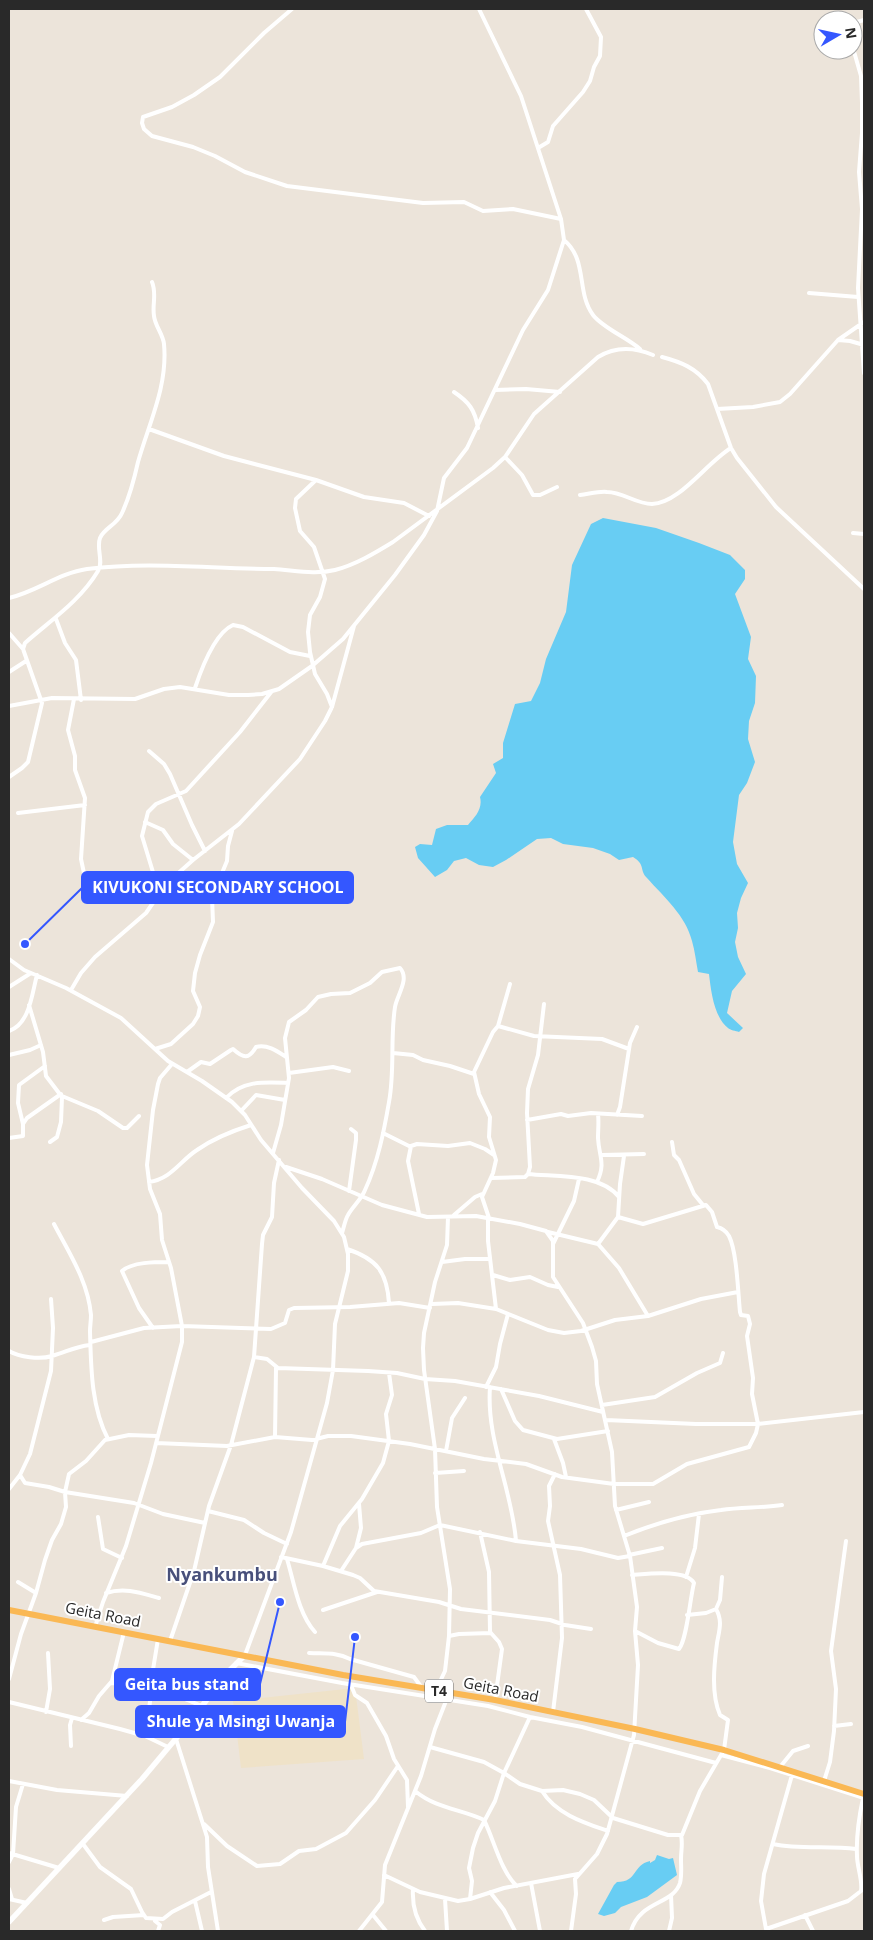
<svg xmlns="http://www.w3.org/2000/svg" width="873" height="1940" viewBox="0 0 873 1940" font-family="'Open Sans',sans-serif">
  <rect width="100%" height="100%" fill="#ece4da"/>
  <path fill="#efe2c8" d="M355 1688 364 1759 241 1768 233 1701Z"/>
  <path fill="#68cdf3" d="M603 518 656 528 699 543 730 555 745 570V579L735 594 751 637 748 659 756 676 755 703 749 721 748 739 755 762 747 783 739 795 733 842 737 864 748 883 741 898 737 913 738 928 735 942 738 957 746 974 732 991 727 1013 743 1028 739 1032C736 1031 730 1030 728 1028 714 1017 711 991 709 974L698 972C696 962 695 951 692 941 686 916 664 897 647 878 639 870 646 865 633 857L619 860 610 854 593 848 563 844 551 838 537 839 506 860 493 867 479 865 466 858 454 861 447 870 435 877 418 858 415 847 420 844 432 845 436 829 447 825H468C475 817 483 809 480 797L496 773 493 764 503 758V743L515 704 531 701 540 683 546 659 566 612 572 565 591 524Z
    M657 1855 669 1859 673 1858 677 1875 647 1897 621 1907 615 1913 604 1916 598 1914 614 1885 617 1882C638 1882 632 1865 650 1861V1863L655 1860Z"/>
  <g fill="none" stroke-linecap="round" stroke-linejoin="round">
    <path stroke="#fff" stroke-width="4" d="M292 9 264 33 220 77 194 95 172 107 143 117 142 123 144 129 152 136 193 147 215 156 245 172 287 186 423 203 464 202 483 211 513 209 561 219
      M853 23 864 20
      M853 48 861 76 862 103V133L859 172 862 209 858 288 864 373
      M538 148 548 142 553 126 583 92 590 81 594 67 600 56 601 37 586 9
      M564 240C588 260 576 292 593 315 603 328 626 337 640 349
      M809 293 858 297
      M838 340 850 341 864 345
      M662 357C681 362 696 368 708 384L731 448 737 458 776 507 864 589
      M495 390 526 389 560 392
      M454 392C469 402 475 410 478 428
      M717 409 753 407 780 402 790 394 838 340 864 322
      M149 429 224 456 316 480 364 497 404 503 429 516
      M505 457 522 475 533 495H540L557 487
      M316 480 296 499 295 508 300 531 314 547 325 579 320 597 310 615 308 632 310 652 315 674 327 694 332 707
      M580 495C589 494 599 491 607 492 623 492 636 504 652 504 680 503 706 463 731 448
      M853 533 864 534
      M9 598C36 592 59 573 87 569 149 561 212 569 274 569 293 570 315 575 335 570 355 565 375 553 393 542L493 468 505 457 534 414 598 357C616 346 634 347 653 355
      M56 619 65 643 76 660 81 700
      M9 633 23 649 42 703 28 762 22 768 9 777
      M23 649 25 643C51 620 80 601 98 571 104 562 96 548 100 538 104 528 117 525 122 513 130 496 134 480 138 462 149 423 168 386 164 344 163 334 155 326 154 316 152 304 157 294 152 282
      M9 672 26 661
      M195 688C201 670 215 633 233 625L243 627 290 652 310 656
      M74 699 68 730 75 756V770L85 798 81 859 85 878 84 892
      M9 706 52 698 135 699 164 689 180 687 229 695H248L262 694 279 689 312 666 343 639 395 575 424 535 437 511 444 478 467 448 523 330 548 290 564 240 561 219 521 96 479 9
      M149 751 164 764 170 774 192 825 205 851
      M18 813 85 805
      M145 822 163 830 173 844 193 860
      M159 892 142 836 148 812 156 804 186 791 240 732 272 691
      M9 959 24 970 66 988 121 1018 168 1061 202 1081 232 1102 245 1115 261 1140 302 1188 334 1221 344 1237 348 1254V1271L335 1324 333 1370 327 1403 291 1532 245 1655
      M9 987 31 973
      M71 990 81 973 95 957 146 913 166 884 193 860 239 824 300 759 325 721 332 707 354 626
      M29 1005 43 1052 46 1076 62 1097 61 1122 57 1137 50 1142
      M498 1026 534 1036 602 1039 629 1049
      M9 1031C30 1024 32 993 37 975
      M155 1049 171 1044 193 1024 198 1016 200 1007 193 991 195 973 200 955 213 922 212 897 227 861 228 846 232 831
      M393 1053 413 1055 423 1060 450 1066 474 1074
      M9 1055 30 1050 41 1045
      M187 1072 201 1062 210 1064 231 1050 233 1049C244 1059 249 1059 256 1047 267 1044 277 1051 286 1057
      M289 1073 333 1067 349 1071
      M62 1096 98 1111 123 1128H127L139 1116
      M226 1098C243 1080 265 1082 288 1083
      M241 1111 256 1095 285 1100
      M617 1115 620 1107 630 1043 637 1027
      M527 1120 561 1114 568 1116 591 1113 642 1116
      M23 1124 18 1103 19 1085 45 1066
      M383 1133 411 1147
      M9 1138 23 1136V1124L27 1118 61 1094
      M672 1142 674 1155 679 1160 694 1194 703 1205
      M273 1153 281 1125 289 1078 285 1038 289 1022 306 1010 318 997 331 994 350 993 370 983 382 972 400 968C410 979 397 995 395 1007 390 1039 395 1070 389 1102 384 1131 378 1162 365 1190 361 1200 353 1206 348 1215 345 1220 344 1227 342 1233
      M602 1155 644 1154
      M286 1167 322 1179 382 1205 427 1217 476 1216 520 1224 546 1231 553 1241V1277L583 1323 592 1347 596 1361 597 1384 612 1452 615 1506 630 1556 637 1607 635 1631 638 1665 634 1735 607 1834 597 1854 575 1879 576 1894 571 1931
      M528 1174C557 1177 600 1173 619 1197
      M491 1178 525 1177 528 1174 530 1167 527 1113 528 1089 538 1055 544 1004
      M149 1182C171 1179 180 1161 197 1150 214 1138 232 1131 251 1125
      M597 1182C606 1163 599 1157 598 1138 598 1130 599 1122 598 1114
      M349 1191 356 1140V1133L351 1129
      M419 1214 408 1161 411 1146 417 1144 448 1146 470 1143 485 1149 494 1155
      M454 1215 475 1197 482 1194
      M488 1218V1241L496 1309
      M489 1218 482 1197 493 1173 496 1160 489 1137 490 1117 479 1094 474 1072 493 1032 498 1026 510 984
      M54 1224C69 1253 88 1281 91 1315 91 1321 90 1326 90 1331 91 1366 91 1407 108 1439
      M548 1232 598 1244 619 1268 648 1316
      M553 1244 574 1201 579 1179
      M598 1244 618 1217 620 1184 624 1156
      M347 1249C377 1259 387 1272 389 1303
      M442 1262 465 1259H490
      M493 1275 510 1280 530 1277 548 1285 558 1287
      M432 1304 458 1303 496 1309 548 1330 564 1333 581 1331 615 1320 648 1316 701 1299 738 1292
      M153 1328 139 1308 122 1271C132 1262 155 1262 169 1262
      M91 1342 144 1328 182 1326 271 1329 285 1323 289 1310 294 1308 350 1307 399 1303 430 1308
      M9 1351C19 1357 40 1360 52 1356 67 1352 73 1347 90 1345
      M254 1357 267 1359 278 1368 368 1371 397 1373 425 1379 455 1381 539 1396 603 1412
      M486 1387 496 1367 500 1344 508 1314
      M490 1387C486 1440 512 1489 516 1541
      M501 1389 515 1421 523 1430 557 1439 608 1431
      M602 1405 655 1397 697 1373 720 1363 723 1353
      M606 1420 696 1424H758L864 1412
      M275 1437 276 1368
      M554 1439 563 1463 566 1477
      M156 1443 227 1446 275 1437 312 1440 328 1436H351L410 1444 484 1459 526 1464 562 1477 614 1484H653L687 1464 749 1447 756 1433 758 1424 752 1394 753 1378 747 1336 750 1324 748 1316 741 1315 740 1312C738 1293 737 1252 729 1236 726 1231 722 1228 717 1227L712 1212 706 1205 643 1224 618 1217
      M446 1451 452 1418 465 1398
      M435 1473 464 1471
      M20 1475 25 1483 49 1487 65 1492 134 1503 163 1514 205 1523
      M9 1489 20 1475 30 1454 51 1371 53 1328 51 1299
      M616 1510 649 1502
      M208 1511 244 1520 264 1533 287 1544
      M98 1517 103 1549 122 1558
      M480 1532 489 1572 490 1632 499 1642 502 1649 495 1700
      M624 1536C656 1523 687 1514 721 1510 741 1507 762 1508 782 1505
      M356 1548 361 1528 359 1504
      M629 1555 662 1548
      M281 1557 323 1566 353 1575 360 1578 374 1591 439 1602 461 1609 550 1620 565 1625 591 1629
      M287 1559C294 1582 298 1613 315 1632
      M323 1566 340 1526 362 1499 383 1463 389 1441 386 1414 392 1395 389 1373
      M341 1571 356 1548 362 1544 421 1533 440 1525 516 1541 581 1549 618 1558 630 1556
      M632 1575C647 1574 686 1569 694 1583 690 1598 687 1639 679 1649L658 1643 635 1631
      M686 1577 695 1548 699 1514
      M18 1582 36 1593
      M106 1593C125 1587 141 1593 159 1598
      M323 1610 377 1592
      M687 1615 706 1613 716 1609 720 1600 722 1577
      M95 1627 103 1602 126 1546 151 1463 182 1342V1326L171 1268 162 1240 160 1214 150 1189 147 1165 153 1110 158 1084 160 1078 172 1064
      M449 1636 459 1634 491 1633
      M170 1641 194 1571 209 1506 231 1445 254 1357 262 1244 263 1235 272 1217 274 1183 279 1160
      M309 1653C325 1654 336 1652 350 1659L414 1677 422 1688
      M236 1663 342 1683 488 1706 530 1717 582 1727 716 1763
      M9 1679 21 1634 36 1593 45 1560 52 1540 61 1524 66 1507 65 1492 69 1474 86 1461 105 1440 129 1435 157 1436
      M111 1683 142 1686 165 1691 202 1706
      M351 1685 355 1695 367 1703 386 1736 394 1759 407 1780 408 1807
      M150 1688 158 1639
      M436 1690 445 1671 449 1636 450 1589 437 1507 435 1449 424 1370 423 1348 424 1333 435 1282 447 1245 448 1217
      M9 1702 120 1729 145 1736 168 1747
      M46 1712 50 1689 48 1653
      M553 1712 562 1638 560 1575 548 1521 550 1506 549 1486 555 1474
      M81 1720 89 1713 99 1696 112 1681 124 1632
      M834 1726 851 1724
      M145 1736 152 1688
      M176 1739 207 1837 208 1867 218 1931
      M71 1746 70 1725 72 1718
      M430 1747 484 1762 504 1773 520 1784 542 1791 563 1790 580 1794 594 1800 613 1818 668 1835H682L700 1791 724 1750 728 1720 720 1715C711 1694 714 1666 717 1643 719 1631 723 1621 716 1609
      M721 1755 770 1768 864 1798
      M780 1767 793 1751 808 1746
      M792 1775 764 1874 761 1901 766 1929 848 1901 861 1891C863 1881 857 1867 857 1856 856 1837 859 1817 863 1798
      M9 1781 57 1790 127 1796
      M824 1781 830 1762 834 1731 836 1689 831 1651 846 1541
      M415 1791C437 1809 461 1809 484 1820 494 1840 501 1872 517 1886
      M542 1791C556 1814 585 1823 608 1831
      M204 1824 227 1846 257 1866 280 1864 299 1851 316 1849 346 1833 375 1800 398 1766
      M83 1844 100 1867 131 1889 142 1912 146 1918 163 1919 172 1912 211 1892
      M773 1844C801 1850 829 1845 856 1849
      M9 1853 59 1868
      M9 1862 13 1854 16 1807 23 1784
      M384 1875 420 1892 458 1901 470 1899 504 1888 578 1874
      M531 1883 540 1931
      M9 1889 12 1899
      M413 1889C412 1905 415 1918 425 1931
      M490 1892 504 1910 515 1931
      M9 1899 27 1903
      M445 1899 447 1931
      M470 1899 472 1881 469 1868 473 1848 478 1833 495 1801 504 1773 530 1717
      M195 1901 202 1931
      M373 1915 386 1931
      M805 1915 813 1931
      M104 1920 113 1917 144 1915
      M155 1921 160 1925 158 1931
      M359 1931 382 1902 385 1865 421 1776 435 1729 446 1701 447 1692
      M631 1931C640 1900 673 1905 680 1883 682 1875 681 1867 681 1859 681 1850 683 1844 681 1835
      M669 1931 672 1918 671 1895"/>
    <path stroke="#fff" stroke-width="5.5" d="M9 1922 142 1779 189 1723 228 1672 245 1655"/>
    <path stroke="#fab854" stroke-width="6" d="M9 1610 343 1675 495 1700 635 1729 724 1750 864 1794"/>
  </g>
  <g text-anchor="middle" stroke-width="4" stroke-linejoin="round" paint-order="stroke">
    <rect fill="#fff" stroke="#696969" stroke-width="1" x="425" y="1679.5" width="28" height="23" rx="4"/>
    <g font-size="14" font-weight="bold" fill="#292929">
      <text x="439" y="1696">T4</text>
    </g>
    <g font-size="15" fill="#292929" stroke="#fff">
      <text transform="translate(103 1615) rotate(11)" y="5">Geita Road</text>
      <text transform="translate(501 1690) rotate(11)" y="5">Geita Road</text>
    </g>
    <g font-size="18" font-weight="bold" fill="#48507b" stroke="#fff">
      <text x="222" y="1581">Nyankumbu</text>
    </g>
  </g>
  <path fill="none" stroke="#3457ff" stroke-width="2" d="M25 944L82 888M280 1602L260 1684M355 1637L345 1722"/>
  <g fill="#3457ff" stroke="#fff" stroke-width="2">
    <circle cx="25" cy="944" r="5"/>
    <circle cx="280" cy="1602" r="5"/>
    <circle cx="355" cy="1637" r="5"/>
  </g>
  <g fill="#3457ff" stroke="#3457ff" stroke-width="2">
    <rect x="82" y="872" width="271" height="31" rx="5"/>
    <rect x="115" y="1669" width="145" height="31" rx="5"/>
    <rect x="136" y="1706" width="209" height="31" rx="5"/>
  </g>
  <g font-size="16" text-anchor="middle" font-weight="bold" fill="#fff">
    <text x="218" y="893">KIVUKONI SECONDARY SCHOOL</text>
    <text x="187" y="1690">Geita bus stand</text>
    <text x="241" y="1727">Shule ya Msingi Uwanja</text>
  </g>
  <rect width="873" height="1940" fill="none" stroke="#292929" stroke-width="20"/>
  <g transform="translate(838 35) rotate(81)"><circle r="24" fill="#ffffff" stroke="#a9a9a9"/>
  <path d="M0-4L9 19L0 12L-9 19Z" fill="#3457ff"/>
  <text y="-8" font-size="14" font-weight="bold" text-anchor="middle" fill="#292929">N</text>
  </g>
</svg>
